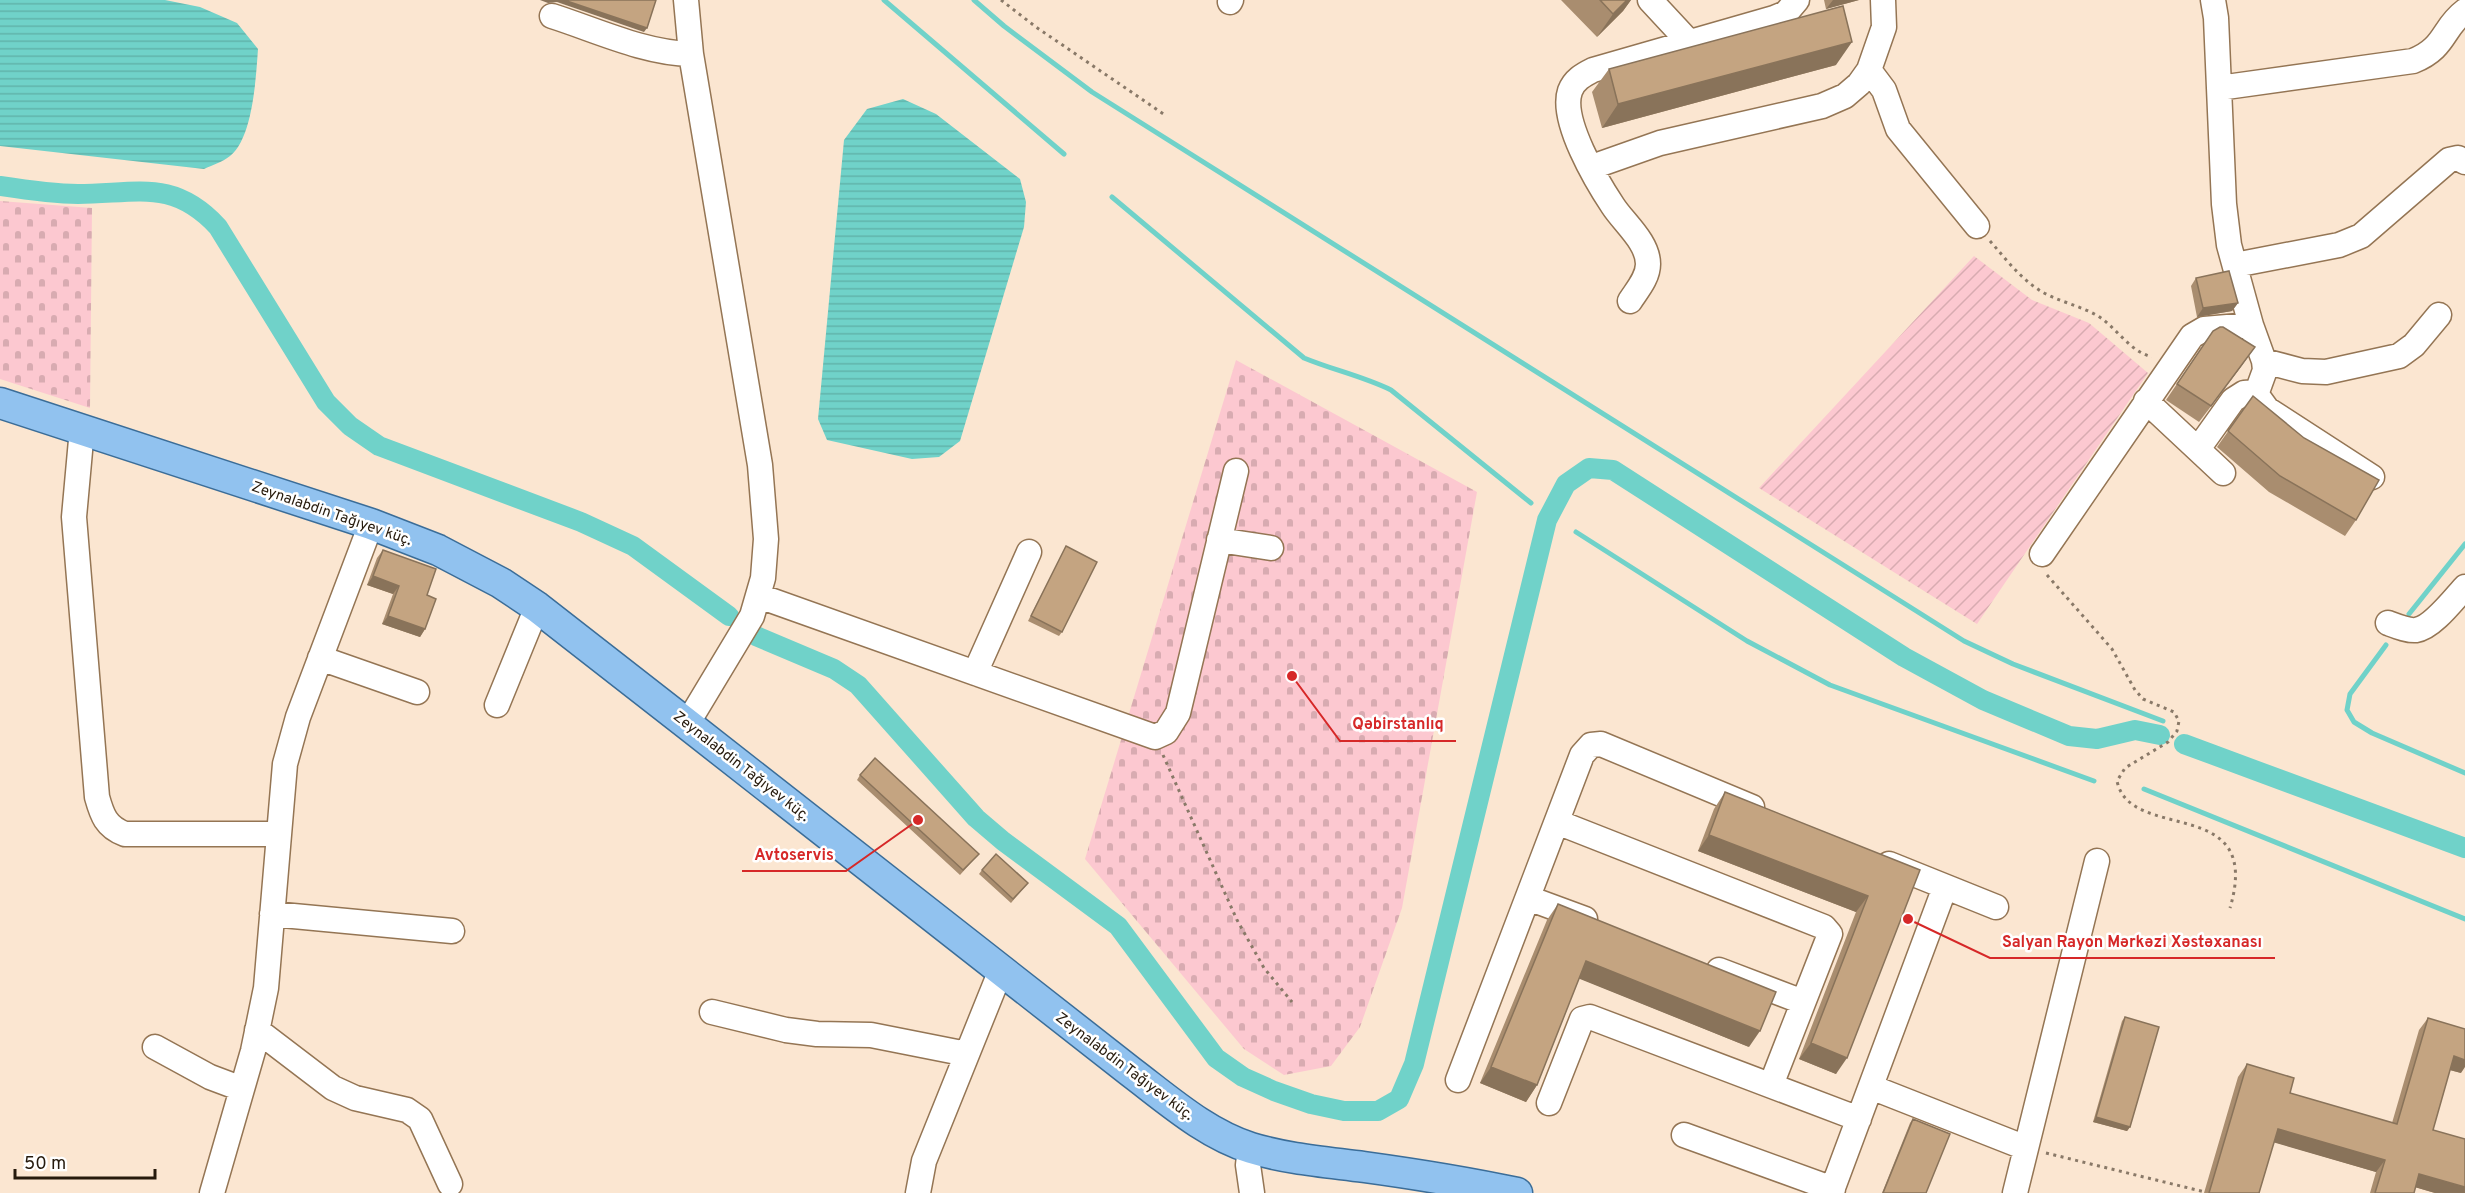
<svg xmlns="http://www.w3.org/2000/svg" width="2465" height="1193" viewBox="0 0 2465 1193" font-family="Overpass,sans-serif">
  <defs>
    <pattern id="cemetery-stones" width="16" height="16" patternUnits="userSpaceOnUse" patternTransform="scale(1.5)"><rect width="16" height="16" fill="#fcc8d0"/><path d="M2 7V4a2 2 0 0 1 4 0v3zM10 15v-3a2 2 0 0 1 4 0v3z" fill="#d8abb1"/></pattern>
    <pattern id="garden-furrows" width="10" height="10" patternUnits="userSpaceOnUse" patternTransform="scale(1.5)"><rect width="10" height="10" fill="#fcc8d0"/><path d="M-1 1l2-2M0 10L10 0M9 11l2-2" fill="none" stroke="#d8abb1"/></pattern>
    <pattern id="water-rules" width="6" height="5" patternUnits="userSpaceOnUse" patternTransform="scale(1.5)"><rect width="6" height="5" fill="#70d2c9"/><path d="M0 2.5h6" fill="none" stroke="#61b4ab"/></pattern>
  </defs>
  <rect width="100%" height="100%" fill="#fbe6d1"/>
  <path fill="url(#cemetery-stones)" d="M0 201 92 208 90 408 0 379Z
    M1236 360 1477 492 1402 908 1360 1027 1331 1066 1284 1075 1244 1049 1085 859Z"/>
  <path fill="url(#garden-furrows)" d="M1974 256 2032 300 2089 323 2148 373 1977 624 1759 488Z"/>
  <path fill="url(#water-rules)" d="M0 0H165L200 7 237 23 258 49C256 77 253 138 230 156 223 162 212 165 204 169L0 146Z
    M903 99 936 114 1020 179 1026 202 1024 227 960 441 939 457 912 459 827 440 818 419 844 140 867 109Z"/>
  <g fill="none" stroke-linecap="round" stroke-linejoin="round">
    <path stroke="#70d2c9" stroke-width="5" d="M884 0 1064 154
      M974 0 1004 26 1092 92 1964 641 2013 664 2163 721
      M1112 197 1304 358C1333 370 1362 376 1391 390L1531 503
      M1576 532 1747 641 1830 685 2094 781
      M2409 614 2465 544
      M2386 645 2350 694 2347 710 2354 722 2372 733 2465 773
      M2144 789 2465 919"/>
    <path stroke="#70d2c9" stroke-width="20" d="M0 186C26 190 52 194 78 194 136 194 173 178 218 227L326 402 350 426 379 446 581 522 633 546 729 616
      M756 636 834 669 858 685 976 818 1003 841 1118 926 1216 1058 1243 1077 1274 1091 1311 1104 1344 1111H1378L1399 1099 1414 1064 1547 520 1566 484 1589 468 1613 470 1904 657 1983 700 2069 736 2097 739 2135 730 2160 735
      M2184 744 2465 848"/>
    <defs>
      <path id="minor" d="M686 0 691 54 760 465 766 539 763 578 752 616 687 724
        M1650 0 1689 42
        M2213 0 2216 18 2224 204 2229 245 2251 325 2264 361 2265 370 2257 392 2259 398 2267 409 2372 477
        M1230 2 1231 0
        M552 16C596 30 644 53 691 54
        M1869 70 1884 90 1898 129 1977 226
        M2219 88 2413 61C2446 48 2442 28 2465 11
        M1592 167 1660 143 1822 106 1845 96 1859 84 1869 70 1884 27 1883 0
        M2235 265 2339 245 2361 236 2449 160 2458 158 2465 162
        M1630 301C1637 290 1648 278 1648 264 1648 242 1624 223 1613 206 1597 182 1560 120 1570 91 1574 80 1583 75 1593 70L1774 18 1786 13 1797 0
        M2264 361 2302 371 2326 372 2399 356 2414 345 2439 315
        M2146 401 2223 473
        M82 429 74 517 97 797C102 815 106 827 125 834H279
        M2198 449 2233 400 2244 393 2257 392
        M1219 540 1271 548
        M2042 554 2192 336 2204 329 2251 325
        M759 596 1155 737 1166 732 1178 713 1236 471
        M2388 623C2396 626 2408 631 2416 630 2432 628 2454 599 2465 587
        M320 658 417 692
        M975 673 1029 552
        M497 705 537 607
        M1557 822 1824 927 1830 934 1771 1085
        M1889 864 1996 907
        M1528 898 1585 919
        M272 914 452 931
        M1719 970 1803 1002
        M712 1012 786 1030 817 1034 871 1035 967 1054
        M257 1030 333 1088 355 1098 407 1110 420 1119 450 1184
        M155 1047 210 1077 242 1089
        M1458 1080 1582 755 1591 745 1601 744 1752 807
        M1871 1087 2026 1148
        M1549 1103 1582 1019 1590 1017 1859 1119
        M1684 1135 1833 1189
        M1250 1148 1248 1165 1252 1193
        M212 1193 253 1051 266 988 285 764 298 717 371 524
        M918 1193 924 1161 1001 970
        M1831 1193 1945 887
        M2015 1193 2097 861"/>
      <path id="major" d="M0 403 371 524 438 550 501 583 537 607 687 724 1131 1072C1168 1100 1206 1134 1251 1148 1287 1159 1326 1162 1364 1167 1415 1174 1466 1182 1517 1193"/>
    </defs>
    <use href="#minor" stroke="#947554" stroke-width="27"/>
    <use href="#major" stroke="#3b6d98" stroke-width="33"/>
    <path stroke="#897968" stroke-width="3" stroke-dasharray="3 4.5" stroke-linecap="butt" d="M1001 0 1036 27 1165 115
      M1990 241C2005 258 2019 277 2039 290 2056 301 2079 305 2098 316 2117 328 2129 351 2152 357
      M2047 575 2112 649 2135 690 2143 699 2174 712 2179 721 2177 731 2168 742 2125 768 2117 781C2130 844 2264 793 2230 908
      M1163 755 1237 920 1264 968 1292 1002
      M2046 1153 2205 1192"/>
    <use href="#minor" stroke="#fff" stroke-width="24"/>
    <use href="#major" stroke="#91c2ef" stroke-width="30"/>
  </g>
  <path fill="#a98d6f" d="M1561 0H1631L1623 11 1597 37Z
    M1824 0H1859L1826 9Z
    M1836 65 1602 128 1592 92 1609 69Z
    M2196 278 2238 303 2232 311 2197 317 2191 286Z
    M2213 331 2243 364 2199 422 2166 400Z
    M2253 396 2356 520 2345 536 2269 492 2217 447Z
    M1066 546 1062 632 1059 636 1028 621Z
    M383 550 427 595 425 629 420 637 382 624 393 594 367 585 377 558Z
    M860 775 979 854 960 875 857 780Z
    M1725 792 1920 870 1836 1074 1799 1059 1856 912 1698 851 1714 809Z
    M982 870 1028 883 1011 903 979 874Z
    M1558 904 1749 1047 1579 978 1537 1085 1526 1102 1480 1083 1547 920Z
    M2125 1017 2130 1127 2127 1131 2093 1122 2122 1021Z
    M2428 1018 2461 1073 2450 1070 2433 1130 2435 1193 2415 1187 2414 1193H2370L2376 1172 2274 1142 2259 1193H2204L2238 1077 2247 1064 2290 1093 2392 1123 2419 1030Z
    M1913 1119 1926 1193H1882L1910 1123Z"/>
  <path fill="#89735a" d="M540 0H564L647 28 644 32 557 2 548 3Z
    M1627 0H1631L1623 11 1597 37 1613 14Z
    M1833 0H1859L1826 9Z
    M1852 42 1836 65 1602 128 1618 104Z
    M2238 303 2232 311 2197 317 2203 308Z
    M2255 347 2243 364 2199 422 2211 406Z
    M373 576 399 586 393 594 367 585Z
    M388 616 425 629 420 637 382 624Z
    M1709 835 1868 896 1856 912 1698 851Z
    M1586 961 1760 1031 1749 1047 1575 977Z
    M1811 1043 1847 1058 1836 1074 1799 1059Z
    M2454 1056 2465 1060V1067L2461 1073 2446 1069Z
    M1491 1067 1537 1085 1526 1102 1480 1083Z
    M2096 1117 2130 1127 2127 1131 2093 1122Z
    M2278 1129 2385 1160 2376 1172 2269 1141Z
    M2419 1174 2465 1187V1193H2435L2411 1186Z"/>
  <path fill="#c4a481" stroke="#89735a" stroke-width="1.5" d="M564 0H656L647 28Z
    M1600 0H1627L1613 14Z
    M1843 6 1852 42 1618 104 1609 69Z
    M2229 271 2238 303 2203 308 2196 278Z
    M2220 327H2223L2255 347 2211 406 2177 384 2213 331Z
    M2253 396 2304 438 2379 480 2356 520 2280 476 2228 431Z
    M1066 546 1097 562 1062 632 1031 616Z
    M383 550 436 569 427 595 436 599 425 629 388 616 399 586 373 576Z
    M875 758 979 854 963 870 860 775Z
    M1725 792 1920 870 1847 1058 1811 1043 1868 896 1709 835Z
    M996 854 1028 883 1013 899 982 870Z
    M1558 904 1776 992 1760 1031 1586 961 1537 1085 1491 1067Z
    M2125 1017 2159 1027 2130 1127 2096 1117Z
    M2428 1018 2465 1029V1060L2454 1056 2433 1130 2465 1139V1187L2419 1174 2414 1193H2375L2385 1160 2278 1129 2259 1193H2209L2247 1064 2294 1078 2290 1093 2397 1124Z
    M1913 1119 1950 1134 1926 1193H1883Z"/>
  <g text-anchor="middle" stroke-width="5" stroke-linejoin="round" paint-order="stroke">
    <g font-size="15" fill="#261a0c" stroke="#fff">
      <text transform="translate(332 513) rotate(19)" y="5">Zeynalabdin Tağıyev küç.</text>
      <text transform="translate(742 766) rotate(38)" y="5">Zeynalabdin Tağıyev küç.</text>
      <text transform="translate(1125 1066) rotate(37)" y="5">Zeynalabdin Tağıyev küç.</text>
    </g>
  </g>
  <path fill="none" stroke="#d62828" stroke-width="2" d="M1292 676L1340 741H1456M918 820L846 871H742M1908 919L1990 958H2275"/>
  <g fill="#d62828" stroke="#fff" stroke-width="2">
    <circle cx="1292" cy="676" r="6"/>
    <circle cx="918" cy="820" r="6"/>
    <circle cx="1908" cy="919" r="6"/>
  </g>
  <g font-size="16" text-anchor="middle" font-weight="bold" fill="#d62828" stroke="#fff" stroke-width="5" stroke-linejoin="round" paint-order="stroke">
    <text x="1398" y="729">Qəbirstanlıq</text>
    <text x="794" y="860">Avtoservis</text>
    <text x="2132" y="947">Salyan Rayon Mərkəzi Xəstəxanası</text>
  </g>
  <path d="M15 1169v9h140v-9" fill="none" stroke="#261a0c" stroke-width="3"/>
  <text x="24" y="1169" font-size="18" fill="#261a0c" stroke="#ffffff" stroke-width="4.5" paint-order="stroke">50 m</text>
</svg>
